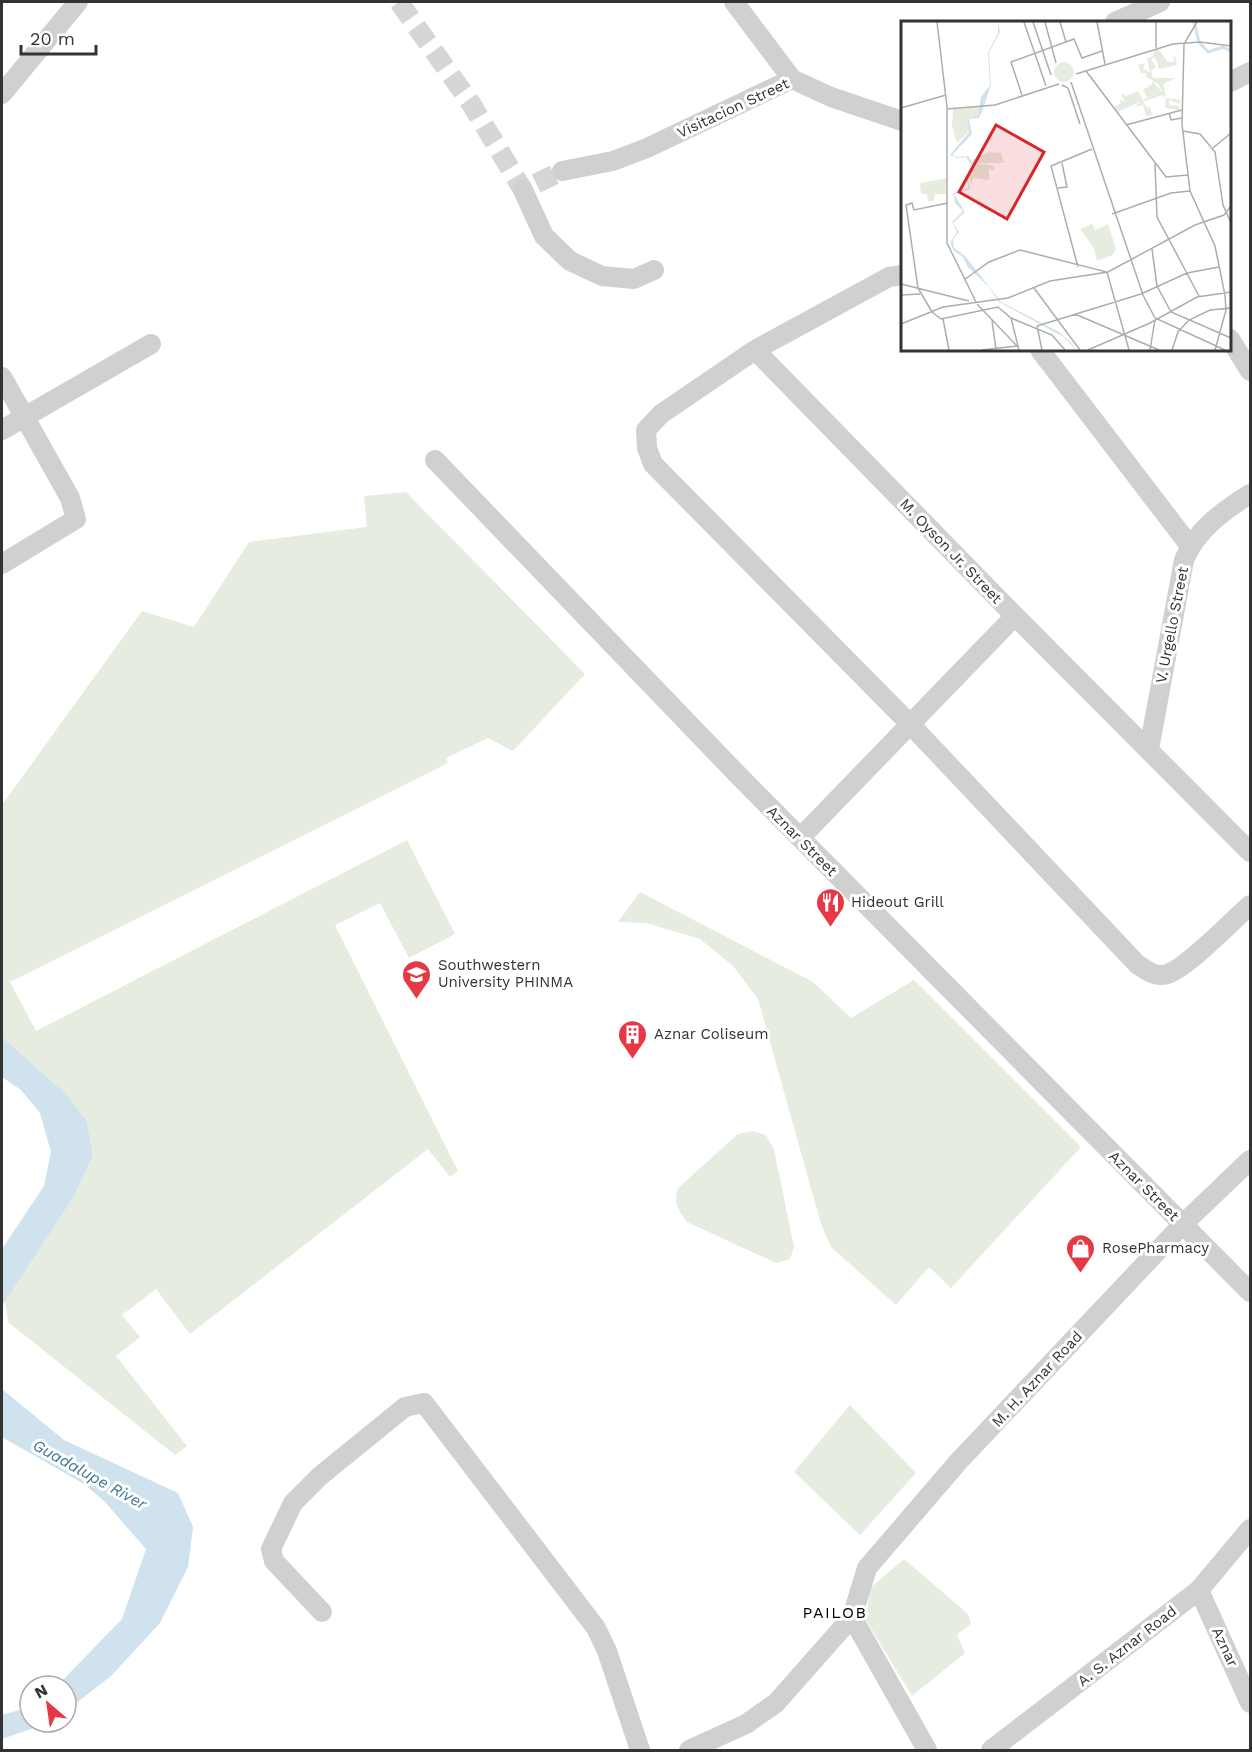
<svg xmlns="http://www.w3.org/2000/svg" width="1252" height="1752" viewBox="0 0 1252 1752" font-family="'Work Sans',sans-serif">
  <rect width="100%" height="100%" fill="#fff"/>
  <path fill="#e6ecdf" d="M406 492 585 674 513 751 488 738 446 758 448 763 10 982 36 1031 407 840 455 934 409 958 380 903 335 925 458 1171 450 1177 428 1149 190 1334 156 1289 122 1315 140 1337 116 1356 187 1446 175 1455 8 1322 5 1300 74 1196 93 1156 87 1121 65 1093 2 1037V805L142 611 194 627 249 542 367 527 364 496Z
    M640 892 813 982 851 1018 914 980 1081 1147 951 1288 929 1267 896 1305 831 1247 821 1224 758 999 733 966 700 939 646 923 618 922Z
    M753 1131 766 1135 774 1150 794 1247 790 1259 776 1263 687 1222C678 1210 673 1203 678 1188L738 1134Z
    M850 1405 916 1473 860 1535 794 1472Z
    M904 1559 968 1614 971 1624 957 1635 965 1653 912 1696 866 1620 870 1588Z"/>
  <path fill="#cfe2ee" d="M2 1037 65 1093 87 1121 93 1156 74 1196 2 1306V1249L44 1186 51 1152 40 1113 21 1090 2 1077Z
    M2 1389 64 1440 178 1493 193 1527 188 1567 160 1623 111 1676 66 1711V1686H57L122 1619 146 1549 105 1502 84 1484 2 1437Z
    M30 1707V1722H51L2 1739V1715Z"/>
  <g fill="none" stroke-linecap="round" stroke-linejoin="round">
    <path stroke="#d6d6d6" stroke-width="20" stroke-dasharray="20 10" stroke-linecap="butt" d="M399 2 472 105 523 190 562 171"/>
    <path stroke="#d0d0d0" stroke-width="20" d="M734 2 792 79 831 97 902 121
      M1115 22 1160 2
      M1230 82 1250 72
      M2 94 78 2
      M562 171 613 161 647 148 792 79
      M523 190 544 236 570 261 602 276 634 279 654 270
      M902 275 889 277 755 350 661 414 646 430 647 448 653 464 909 723 1137 964C1146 970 1155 978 1167 974 1186 969 1233 920 1250 905
      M1230 339 1250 371
      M755 350 1015 616 1250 852
      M1040 350 1190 546
      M2 377 70 498 76 519 2 564
      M2 430 151 344
      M435 460 738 775 1250 1292
      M1149 749 1184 560C1197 529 1223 511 1250 494
      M800 838 1015 616
      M1199 1590 1250 1703
      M322 1612 274 1561 271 1549 293 1503 320 1476 405 1407 424 1403 596 1628 607 1651 640 1750
      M852 1617 927 1750
      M689 1750 746 1724 776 1703 852 1617 867 1568 958 1462 1183 1224 1250 1160
      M991 1750 1199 1590 1250 1529"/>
  </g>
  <defs>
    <symbol id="restaurant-pin" viewBox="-11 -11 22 30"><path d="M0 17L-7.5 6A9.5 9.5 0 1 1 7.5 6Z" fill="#e63946" stroke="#fff"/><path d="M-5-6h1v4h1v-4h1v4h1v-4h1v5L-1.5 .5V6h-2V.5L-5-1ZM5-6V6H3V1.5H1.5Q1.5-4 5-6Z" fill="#fff"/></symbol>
    <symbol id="university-pin" viewBox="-11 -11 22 30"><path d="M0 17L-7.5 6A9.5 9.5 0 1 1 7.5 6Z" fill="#e63946" stroke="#fff"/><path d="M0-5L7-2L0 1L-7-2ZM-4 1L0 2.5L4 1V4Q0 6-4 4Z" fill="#fff"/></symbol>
    <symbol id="building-pin" viewBox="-11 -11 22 30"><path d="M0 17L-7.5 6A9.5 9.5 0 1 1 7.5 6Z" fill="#e63946" stroke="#fff"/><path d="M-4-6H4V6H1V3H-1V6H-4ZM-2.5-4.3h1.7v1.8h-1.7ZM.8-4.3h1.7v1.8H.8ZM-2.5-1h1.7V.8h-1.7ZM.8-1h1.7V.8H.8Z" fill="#fff"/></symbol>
    <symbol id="shop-pin" viewBox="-11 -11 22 30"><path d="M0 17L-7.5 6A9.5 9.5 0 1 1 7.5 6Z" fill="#e63946" stroke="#fff"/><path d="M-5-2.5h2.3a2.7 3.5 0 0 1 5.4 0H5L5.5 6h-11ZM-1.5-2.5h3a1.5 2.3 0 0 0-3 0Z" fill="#fff"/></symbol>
  </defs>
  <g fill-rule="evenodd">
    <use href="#restaurant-pin" x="814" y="886" width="33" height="45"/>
    <use href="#university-pin" x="400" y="958" width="33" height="45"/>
    <use href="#building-pin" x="616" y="1018" width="33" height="45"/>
    <use href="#shop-pin" x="1064" y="1232" width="33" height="45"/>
  </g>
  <g text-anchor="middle" stroke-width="6" stroke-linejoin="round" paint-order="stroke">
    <g font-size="15" fill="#333" stroke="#fff">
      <text transform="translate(733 108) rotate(-25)" y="5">Visitacion Street</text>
      <text transform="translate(951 551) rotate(46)" y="5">M. Oyson Jr. Street</text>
      <text transform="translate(1172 625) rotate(-79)" y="5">V. Urgello Street</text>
      <text transform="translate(802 841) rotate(45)" y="5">Aznar Street</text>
      <text transform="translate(1144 1186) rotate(45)" y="5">Aznar Street</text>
      <text transform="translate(1037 1379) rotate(-47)" y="5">M. H. Aznar Road</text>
      <text transform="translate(1127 1646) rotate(-38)" y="5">A. S. Aznar Road</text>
      <text transform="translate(1225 1647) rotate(65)" y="5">Aznar</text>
    </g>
    <g font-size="15" fill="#333" stroke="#fff" text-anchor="start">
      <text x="851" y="907">Hideout Grill</text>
      <text x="438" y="970">Southwestern<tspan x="438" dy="17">University PHINMA</tspan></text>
      <text x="654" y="1039">Aznar Coliseum</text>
      <text x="1102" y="1253">RosePharmacy</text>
    </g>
    <g font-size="16" font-style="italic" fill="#3f7597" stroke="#fff">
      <text transform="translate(90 1474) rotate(29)" y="6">Guadalupe River</text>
    </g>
    <g font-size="16" letter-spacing="1.5" fill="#000" stroke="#fff">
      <text x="835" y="1618">PAILOB</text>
    </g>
  </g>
  <g transform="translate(901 21)">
    <rect width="330" height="330" fill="#fff"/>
    <path d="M253 29H258L267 41H273L272 33 275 38 276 44 258 48 254 36 250 38 255 46 250 50 252 57H275L262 63 265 77 279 79V83L268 79V84L278 85V89L264 87 265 77 261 74 242 81 246 87 249 85 251 94 245 95 242 84 233 86 241 80 216 91 213 86 220 82 218 78 224 81 220 72 225 75 237 70 242 79 246 77 242 68 248 66 245 62 249 65 252 61 262 72 257 63 244 55 246 52H240L237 44 244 42 242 48 249 51 246 37 252 35ZM153 51a10 10 0 1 1 20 0a10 10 0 1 1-20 0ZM79 86 77 94 66 98 68 110 56 122 51 105 52 88ZM88 131 100 132 103 142H75L93 145V150L88 147V159L72 157 71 163 67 155 74 150 70 139ZM46 157V173H34L33 180H27L26 173H20L19 162ZM191 203 194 209 207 203 215 228 212 234 196 240 193 227 179 208Z" fill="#e6ecdf"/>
    <path d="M97 1 99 11 88 32 90 63 82 88 78 97 68 98 71 113 52 133 53 136 67 135 75 149 66 155 69 168 53 173 64 191 52 202 58 211 52 219 53 227 64 235 100 281 158 311 169 320 175 329 163 316 98 281 87 265 66 245 62 236 53 230 50 223V220L56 211 51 201 62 190 54 182 52 172 68 167 64 155 73 148 65 136 55 137 49 134 68 111 66 98 77 94 80 76 89 64 87 32 97 12Z" fill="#cfe2ee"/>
    <path fill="none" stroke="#cfe2ee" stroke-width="3" d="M293 1 298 21 307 31 322 26 330 30"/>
    <path fill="none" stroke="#adadad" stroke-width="1.5" d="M36 1 46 86V222L75 281M123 1 145 65M132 1 150 54M144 1 155 42M159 1 165 21M196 1 204 43M296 1 283 23 281 103 289 170 314 225 324 274 325 289 314 329M255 27V1M185 50 265 156 287 154M175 53 272 23 299 21 330 25M170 61 242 274 254 297 324 329M161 64 167 67 179 103M121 74 110 41 173 18 181 37 201 30M0 87 45 74M46 88 94 84 158 63M268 92 270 99 281 97M225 104 281 89M282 110 299 113 314 131 322 184 330 202M312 127 330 112M254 143 256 196 298 275M157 167 166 166 161 142M211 193 270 172 289 170M251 228 256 265 270 291 330 317M177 246 150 145 191 128M63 259 88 241 119 229 206 251 228 329M0 263 68 280M17 267 5 184 11 182 13 189 47 182M17 267 31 291M133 267 179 329M0 274 19 273M76 283 117 326M31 291 40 298 97 286 110 297 151 314 164 329M174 293 258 329M110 297 118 329M42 298 48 329M91 300 95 328M0 303 42 286 107 277 149 260 207 251 294 204 323 194 330 185M136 305 240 273 286 252 318 246M136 305 141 329M81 329 116 325M187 329 249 302 296 276 330 271M249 329 254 299M271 329 277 311 288 299 309 289 330 287"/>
    <path fill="#d62828" fill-opacity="0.15" stroke="#d62828" stroke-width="3" d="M95 104 143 131 106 198 58 171Z"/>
    <rect width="330" height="330" fill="none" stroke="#333" stroke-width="3"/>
  </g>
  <rect width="1252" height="1752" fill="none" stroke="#333333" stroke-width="6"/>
  <g transform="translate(48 1704) rotate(331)"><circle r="28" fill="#ffffff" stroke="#adadad" stroke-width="1.5"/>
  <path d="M0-4.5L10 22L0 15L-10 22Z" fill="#e63946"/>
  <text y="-9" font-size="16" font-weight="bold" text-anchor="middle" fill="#333333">N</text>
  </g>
  <path d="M21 45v9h75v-9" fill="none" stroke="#333333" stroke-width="3"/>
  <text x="30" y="45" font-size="18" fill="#333333" stroke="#ffffff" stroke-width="4.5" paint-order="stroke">20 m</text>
</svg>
